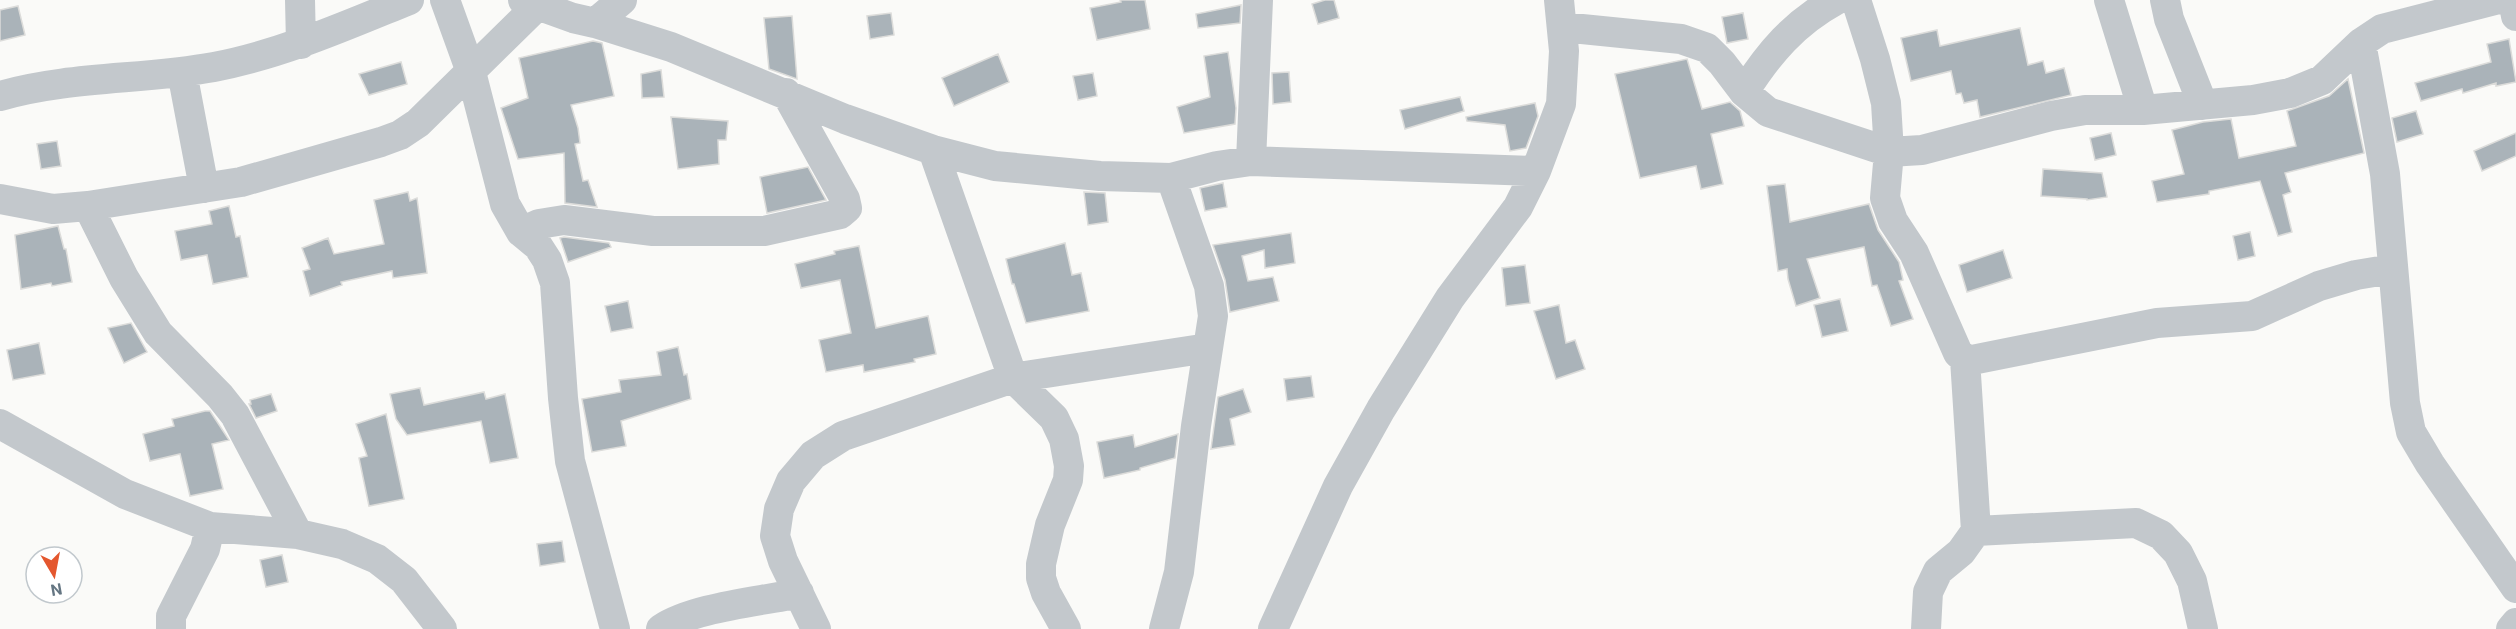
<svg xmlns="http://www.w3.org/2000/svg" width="2516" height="629" viewBox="0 0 2516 629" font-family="Roboto,sans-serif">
  <rect width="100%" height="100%" fill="#fafaf8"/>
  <path fill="#aab3b9" stroke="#dcdcda" stroke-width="1.5" d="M1120 0H1145L1150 29 1097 40 1090 8 1121 2Z
    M1325 0H1334L1339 18 1318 24 1312 4Z
    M1241 5 1240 23 1198 28 1196 14Z
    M18 6 25 35 0 41V10Z
    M891 13 894 35 870 39 867 16Z
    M1743 13 1748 39 1727 43 1722 17Z
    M792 16 797 79 769 69 764 18Z
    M2020 28 2028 65 2043 61 2046 73 2064 68 2071 95 1980 117 1977 100 1964 103 1961 93 1956 94 1951 71 1911 81 1901 38 1937 30 1940 46Z
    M2509 39 2516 82 2496 86V83L2463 93 2462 89 2421 101 2415 83 2491 62 2487 44Z
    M593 41 602 43 614 96 571 105 578 128 580 143 575 144 583 181 588 180 597 207 565 203 564 153 518 159 501 108 528 98 519 58Z
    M1228 52 1236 108 1235 124 1184 133 1177 107 1210 97 1204 56Z
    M998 54 1009 82 954 106 942 78Z
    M1687 59 1702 109 1730 102 1740 111 1744 126 1711 134 1723 184 1701 189 1696 166 1640 178 1615 74Z
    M401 62 407 84 369 95 359 74Z
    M661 70 664 97 642 98 641 74Z
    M1289 72 1291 102 1273 104 1272 73Z
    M1093 73 1097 96 1078 100 1073 76Z
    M2348 79 2364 153 2285 173 2291 192 2283 195 2292 232 2278 236 2260 181 2209 191V194L2157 202 2152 181 2184 174 2172 130 2203 122 2231 119 2239 158 2296 146 2287 111 2329 96Z
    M1460 97 1464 111 1405 129 1400 110Z
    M1535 103 1538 116 1526 148 1510 151 1505 125 1467 121 1466 117Z
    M2416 111 2423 134 2397 142 2392 118Z
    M671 117 728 121 726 140H718L719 164 678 169Z
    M2111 133 2116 155 2095 160 2090 138Z
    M2516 133V156L2482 171 2474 151Z
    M57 141 61 166 41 169 37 144Z
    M808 167 826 200 767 213 760 177Z
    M2043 169 2102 173 2107 197 2087 200V199L2041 196Z
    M1223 183 1227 207 1205 211 1200 188Z
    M1785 184 1790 222 1869 204 1878 230 1899 262 1903 280 1899 281 1913 319 1891 326 1877 285 1872 286 1864 247 1807 259 1820 298 1796 306 1788 279 1787 269 1778 271 1767 186Z
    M408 192 410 201 417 198 427 273 393 278 392 271 341 282 342 285 310 296 303 271 310 269 302 248 328 238 334 254 384 244 374 200Z
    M1084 192 1105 193 1108 222 1088 225Z
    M229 206 236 237 240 236 248 277 213 284 207 255 181 260 175 231 212 224 209 211Z
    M58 226 64 249H66L72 282 52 286 51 283 21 289 15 235Z
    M2250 232 2255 256 2238 260 2233 236Z
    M1291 233 1295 263 1265 268 1264 250 1242 256 1248 281 1273 277 1279 301 1230 312 1225 280 1213 245Z
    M564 237 609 243 611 247 568 262 560 238Z
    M1065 243 1072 275 1081 273 1089 311 1026 323 1014 284H1012L1006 259Z
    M859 246 876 328 928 316 936 354 914 359 915 362 864 372 863 365 826 372 819 340 851 333 840 280 801 288 795 264 835 254 834 251Z
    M2003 250 2012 278 1967 292 1959 265Z
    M1525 265 1530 303 1506 306 1502 268Z
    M1840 299 1848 331 1822 337 1814 305Z
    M628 301 633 328 611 332 605 306Z
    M1559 305 1566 343 1575 340 1585 369 1556 379 1534 311Z
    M131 323 147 352 124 363 108 328Z
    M39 343 45 374 13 380 7 350Z
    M678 347 684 375 687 374 691 399 621 421 626 446 592 452 582 399 621 392 619 380 661 375 657 352Z
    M1311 376 1314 397 1287 401 1284 379Z
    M420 388 424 405 484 392 486 399 505 394 518 458 490 463 481 421 407 435 396 419 390 394Z
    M1243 389 1251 412 1230 419 1235 445 1211 449 1218 397Z
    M271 394 277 411 256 418 249 404H251L250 400Z
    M205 411H210L229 440 212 444 223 489 190 496 180 454 150 461 143 434 174 426 172 419Z
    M386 414 404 499 369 506 359 458 367 456 356 424Z
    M1178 434 1175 458 1140 468V470L1104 478 1097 442 1133 435 1135 447Z
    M562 541 565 562 540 566 537 544Z
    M282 555 288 582 266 587 260 560Z"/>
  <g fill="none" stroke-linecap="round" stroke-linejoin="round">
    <path stroke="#c3c8cc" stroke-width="30" d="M300 0 301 44
      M445 0 471 72 505 204 521 232 538 246 547 260 555 283 563 398 570 461 615 629
      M523 0 573 18 595 23 671 47 845 119 933 150 995 166 1100 176 1171 178 1217 166 1251 161 1536 171
      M1856 0 1875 59 1886 103 1889 152 1885 198 1893 221 1914 253 1958 353 1965 359 1972 360 2157 323 2252 316 2319 286 2356 275 2392 269
      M2109 0 2143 110 2253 100 2290 93 2322 80 2361 43 2382 29 2495 0
      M2165 0 2169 19 2203 105
      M2513 0 2516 16
      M595 23 622 0
      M1562 27 1681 39 1707 48 1722 63 1744 92 1768 112 1889 152 1922 150 2051 116 2085 110H2143
      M2361 43 2385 174 2405 403 2411 432 2430 464 2516 588
      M182 72 204 188
      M1744 92C1769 53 1794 23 1836 0
      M0 96C69 76 143 80 214 67 282 54 345 26 409 0
      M933 150 1013 378 1054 418 1064 439 1069 466 1068 480 1050 525 1041 564V578L1046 593 1066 629
      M1251 161 1258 0
      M0 199 53 209 88 206 241 182 381 142 400 135 418 123 537 6
      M88 206 124 278 158 333 220 396 235 415 298 534
      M521 232 539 224 564 220 653 231H764L840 214 847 208 845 199 786 93
      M0 424 125 494 210 527 298 534 342 544 377 559 404 580 442 629
      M1976 531 2136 523 2161 535 2178 553 2192 581 2203 629
      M171 629V616L205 549 210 527
      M661 629C694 607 759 602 799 593
      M816 629 783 561 775 536 779 509 791 481 813 455 843 436 1013 378 1208 348
      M1164 629 1179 572 1196 426 1213 316 1209 286 1171 178
      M1273 629 1338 486 1381 409 1450 298 1518 207 1536 171 1561 104 1564 51 1559 0
      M1926 629 1928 592 1938 571 1961 552 1976 531 1965 359
      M2511 629 2516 623"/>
  </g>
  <g transform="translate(54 575) rotate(170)"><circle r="28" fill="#ffffff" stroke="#c1c8cd" stroke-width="1.5"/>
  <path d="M0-4.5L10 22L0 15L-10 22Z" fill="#e4572e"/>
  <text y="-9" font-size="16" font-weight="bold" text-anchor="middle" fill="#657683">N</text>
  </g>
</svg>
